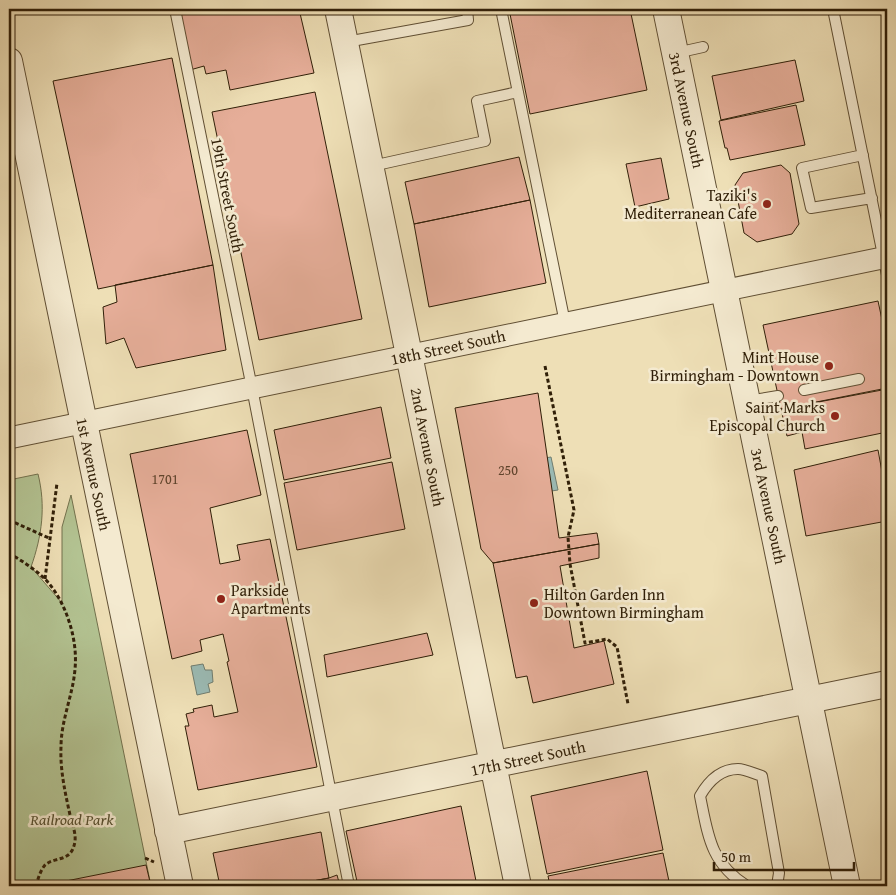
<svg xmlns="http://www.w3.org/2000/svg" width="896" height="895" viewBox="0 0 896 895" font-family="'Gentium Book Plus',serif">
  <rect width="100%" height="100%" fill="#eedfb6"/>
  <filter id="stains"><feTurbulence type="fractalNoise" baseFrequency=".004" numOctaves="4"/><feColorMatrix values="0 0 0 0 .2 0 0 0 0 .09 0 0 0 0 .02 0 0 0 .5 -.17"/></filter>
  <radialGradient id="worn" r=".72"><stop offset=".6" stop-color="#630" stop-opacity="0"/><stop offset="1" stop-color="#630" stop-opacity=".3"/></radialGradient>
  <path fill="#b3c392" stroke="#72714d" d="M38 474C46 506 42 536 31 567L62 603V527L71 495 151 886H9V480Z"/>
  <path fill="#9bbbb5" stroke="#707d70" d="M551 457 558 490 545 492 539 459Z
    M203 664 205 670H212L213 682 208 684 210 692 197 695 191 666Z"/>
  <path fill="#e6ae99" stroke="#301f08" d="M196 9H299L314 73 230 90 226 70 206 74 204 66 190 70 179 12Z
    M509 9H630L647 90 530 114Z
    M172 58 213 265 98 289 53 81Z
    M795 60 804 101 721 120 712 76Z
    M315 92 362 319 259 340 212 112Z
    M796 105 805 145 730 160 727 148H725L719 121Z
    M519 157 530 200 414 224 405 182Z
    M661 158 669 199 635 207 626 164Z
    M781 165 790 173 799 224 792 234 757 242 744 233 735 185 743 173Z
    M530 200 546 283 429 307 414 224Z
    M213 265 226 350 136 368 124 338 106 344 103 307 117 302 115 285Z
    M878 301 887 343V388L781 409 763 325Z
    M882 390 887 414V432L805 449 802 432 787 436 781 409Z
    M538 393 559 538 597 533 599 544 493 563 481 549 455 408Z
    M381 407 391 458 284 480 274 430Z
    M247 430 261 495 210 508 220 564 240 560 237 545 270 539 317 767 198 790 185 726H189L186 714 194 712 193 709 212 705 214 717 238 712 227 662 229 661 223 634 200 640 202 651 172 659 130 454Z
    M878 450 887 499V521L806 536 794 470Z
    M392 462 405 529 297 550 284 483Z
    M599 544V558L560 566 574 648 604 641 614 684 533 703 527 676 516 678 493 563Z
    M427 633 433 655 327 677 324 655Z
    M647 771 663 850 547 874 531 796Z
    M461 806 477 886H358L346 831Z
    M321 832 329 878 286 886H220L213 853Z
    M663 853 670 886H550L548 876Z
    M146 865 151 886H41Z
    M337 875 340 886H286L329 878Z"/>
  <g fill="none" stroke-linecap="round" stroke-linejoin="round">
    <defs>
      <path id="service" d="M175 9 252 388 349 886
        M501 9 565 323
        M833 9 887 275
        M346 42 468 20 467 9
        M676 53 703 47
        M863 155 802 168 811 208 872 198
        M372 166 485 141 477 101 518 92
        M804 390 859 379
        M748 401 778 396
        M747 886C710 863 708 835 700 796 708 782 720 769 738 769 745 769 755 774 762 776L779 873 777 886"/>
      <path id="minor" d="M9 438 887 257"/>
      <path id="tertiary" d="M338 9 518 886
        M666 9 847 886
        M9 61 180 886
        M168 831 887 684"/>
    </defs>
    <use href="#service" stroke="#604f34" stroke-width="12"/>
    <use href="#minor" stroke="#604f34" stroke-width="23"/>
    <use href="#tertiary" stroke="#604f34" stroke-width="28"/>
    <path stroke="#301f08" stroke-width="3" stroke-dasharray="4 2.5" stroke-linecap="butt" d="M545 366 574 510 568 537 570 564 585 643 607 639 617 647 628 704
      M9 520 51 539
      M9 553C22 561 35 569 46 580 66 602 78 639 75 669 73 695 61 720 61 747 60 770 65 792 70 815 72 822 76 834 75 841 72 863 55 856 45 865 40 871 38 879 36 886
      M45 579 57 483
      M145 858 154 862"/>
    <use href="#service" stroke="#f4ead0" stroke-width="10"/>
    <use href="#minor" stroke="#f4ead0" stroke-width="21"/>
    <use href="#tertiary" stroke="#f4ead0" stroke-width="26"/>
  </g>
  <g fill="#8f2418" stroke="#f4ead0" stroke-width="2">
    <circle cx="767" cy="204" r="5"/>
    <circle cx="829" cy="366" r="5"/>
    <circle cx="835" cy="416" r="5"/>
    <circle cx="221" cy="599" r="5"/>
    <circle cx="534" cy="603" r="5"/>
  </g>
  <g text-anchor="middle" stroke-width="5" stroke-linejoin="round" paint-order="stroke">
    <g font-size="14" fill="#5e432c">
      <text x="508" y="475">250</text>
      <text x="165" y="484">1701</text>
    </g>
    <g font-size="16" fill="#301f08" stroke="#f4ead0">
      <text transform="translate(687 110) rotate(78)" y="6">3rd Avenue South</text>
      <text transform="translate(228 195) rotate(79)" y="6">19th Street South</text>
      <text transform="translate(448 347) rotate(-12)" y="6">18th Street South</text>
      <text transform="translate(428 447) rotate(79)" y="6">2nd Avenue South</text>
      <text transform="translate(94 474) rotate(78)" y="6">1st Avenue South</text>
      <text transform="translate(769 506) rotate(78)" y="6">3rd Avenue South</text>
      <text transform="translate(528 758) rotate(-12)" y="6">17th Street South</text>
    </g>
    <g font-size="16" fill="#301f08" stroke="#f4ead0" text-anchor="end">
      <text x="757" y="201">Taziki's<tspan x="757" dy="18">Mediterranean Cafe</tspan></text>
      <text x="819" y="363">Mint House<tspan x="819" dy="18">Birmingham - Downtown</tspan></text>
      <text x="825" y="413">Saint Marks<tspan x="825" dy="18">Episcopal Church</tspan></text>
      <text x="231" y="596" text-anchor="start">Parkside<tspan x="231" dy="18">Apartments</tspan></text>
      <text x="544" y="600" text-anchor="start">Hilton Garden Inn<tspan x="544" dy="18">Downtown Birmingham</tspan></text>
    </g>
    <g font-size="16" font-style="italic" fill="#575031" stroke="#f4ead0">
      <text x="72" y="825">Railroad Park</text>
    </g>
  </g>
  <rect width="896" height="895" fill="none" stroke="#eedfb6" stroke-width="30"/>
  <rect x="10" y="10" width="876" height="875" fill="none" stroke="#301f08" stroke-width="2.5"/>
  <rect x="15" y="15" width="866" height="865" fill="none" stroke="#301f08"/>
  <path d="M714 862v8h140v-8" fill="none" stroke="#301f08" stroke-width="2.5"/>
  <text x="721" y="862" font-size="15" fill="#301f08" stroke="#f4ead0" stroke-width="4" paint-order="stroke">50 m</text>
  <rect width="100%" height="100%" filter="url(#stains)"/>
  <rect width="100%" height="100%" fill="url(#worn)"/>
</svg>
